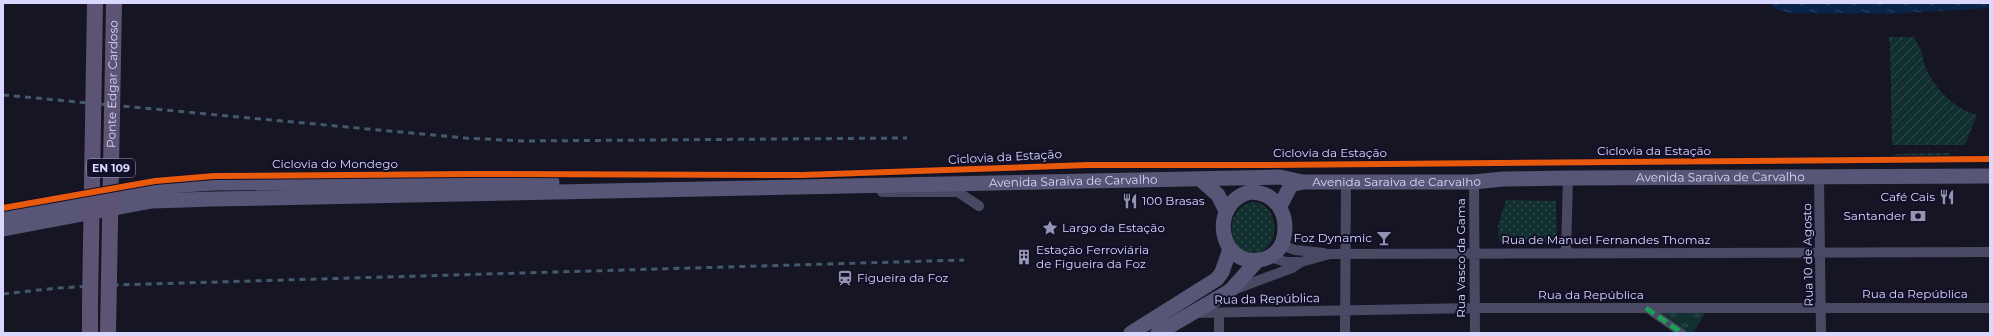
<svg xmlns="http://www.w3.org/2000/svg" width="1993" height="336" viewBox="0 0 1993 336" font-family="Montserrat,sans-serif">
  <defs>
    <pattern id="grass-dots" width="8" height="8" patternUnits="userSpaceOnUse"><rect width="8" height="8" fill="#12302f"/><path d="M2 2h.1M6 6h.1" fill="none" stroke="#344d4e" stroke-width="1.8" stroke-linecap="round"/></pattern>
    <pattern id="park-tufts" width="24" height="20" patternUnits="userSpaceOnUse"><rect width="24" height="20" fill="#12302f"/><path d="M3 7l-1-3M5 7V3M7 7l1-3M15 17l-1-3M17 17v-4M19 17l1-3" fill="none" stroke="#344d4e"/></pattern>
    <pattern id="garden-furrows" width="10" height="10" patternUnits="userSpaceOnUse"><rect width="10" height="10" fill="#12302f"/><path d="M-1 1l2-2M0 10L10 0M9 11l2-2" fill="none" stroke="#344d4e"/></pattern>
    <pattern id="water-ripples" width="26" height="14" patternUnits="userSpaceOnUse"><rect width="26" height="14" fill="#0a2449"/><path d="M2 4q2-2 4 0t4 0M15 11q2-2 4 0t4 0" fill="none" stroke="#2d4364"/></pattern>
  </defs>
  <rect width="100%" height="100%" fill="#161523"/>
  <path fill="url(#grass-dots)" d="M1950 153V162L1895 163V154Z
    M1506 200 1556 201 1557 242H1499L1498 226Z
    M1253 202C1282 203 1282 255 1251 253 1226 251 1224 207 1253 202Z"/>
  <path fill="url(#park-tufts)" d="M1646 308 1706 312 1693 333H1682Z"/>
  <path fill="url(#garden-furrows)" d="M1888 37H1913C1924 50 1921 58 1927 71 1938 92 1954 108 1977 115L1965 145H1892L1890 43Z"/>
  <path fill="url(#water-ripples)" d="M1771 3H1990V8L1887 14 1791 13 1774 9Z"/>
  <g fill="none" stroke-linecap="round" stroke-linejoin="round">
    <path stroke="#4a4964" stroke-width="8" d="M1646 308 1682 333"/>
    <path stroke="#4a4964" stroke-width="10" d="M1819 177 1821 333
      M1474 182 1475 333
      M882 192H958L979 206
      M1281 245 1295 250 1324 253
      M1566 252 1568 178
      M1270 257 1286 262H1301
      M1233 290 1292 268 1301 262 1330 254 1990 252
      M1194 313 1475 308H1990
      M1219 333V313
      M1345 333 1346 182"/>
    <g stroke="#575676" stroke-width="15">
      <path d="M1201 180 1218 195 1226 211"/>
      <path d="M1250 192C1277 192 1290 216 1283 241 1280 250 1273 256 1264 259 1219 271 1207 203 1250 192Z"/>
      <path d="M1280 206 1291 185 1302 182"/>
      <path d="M3 214 154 187 213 183 552 182"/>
      <path id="s1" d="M3 229 152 201 214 199 1280 177 1302 182H1474L1503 179 1568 178 1990 176"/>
      <path d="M1131 333 1217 279 1222 272 1230 249"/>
      <path d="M1158 333 1230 291 1258 260"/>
    </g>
    <path stroke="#5d5475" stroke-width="16" d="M90 333V303"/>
    <path stroke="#435a6c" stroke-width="3" stroke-dasharray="6 5" stroke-linecap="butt" d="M3 95 465 138 522 141 907 138
      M3 294 57 288 114 285 964 260"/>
    <g stroke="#5d5475" stroke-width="16">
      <path d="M90 303 95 3"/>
      <path id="s2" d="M108 333 114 3"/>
    </g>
    <path stroke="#1a9f57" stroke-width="5" stroke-dasharray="10 5" stroke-linecap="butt" d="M1646 308 1682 333"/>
    <defs>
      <path id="cycleway" d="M3 208 155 181 214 176 470 174 802 175 1088 165H1264L1990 159"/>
    </defs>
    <use href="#cycleway" stroke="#120f29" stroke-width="8"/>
    <use href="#cycleway" stroke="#e8590c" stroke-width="6"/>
  </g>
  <defs>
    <symbol id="restaurant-bare" viewBox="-9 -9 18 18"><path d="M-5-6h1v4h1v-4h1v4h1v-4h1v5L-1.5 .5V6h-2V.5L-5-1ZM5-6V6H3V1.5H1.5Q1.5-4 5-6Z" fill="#9593b2" stroke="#120f29" stroke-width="2.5" paint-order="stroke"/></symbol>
    <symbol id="bank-bare" viewBox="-9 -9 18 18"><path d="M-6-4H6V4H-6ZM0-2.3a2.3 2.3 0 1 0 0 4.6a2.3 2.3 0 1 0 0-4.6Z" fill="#9593b2" stroke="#120f29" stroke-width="2.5" paint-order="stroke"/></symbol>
    <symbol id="sight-bare" viewBox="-9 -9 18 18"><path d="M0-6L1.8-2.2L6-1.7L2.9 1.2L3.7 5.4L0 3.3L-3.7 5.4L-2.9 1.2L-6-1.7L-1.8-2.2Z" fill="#9593b2" stroke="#120f29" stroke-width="2.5" paint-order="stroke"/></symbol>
    <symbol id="bar-bare" viewBox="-9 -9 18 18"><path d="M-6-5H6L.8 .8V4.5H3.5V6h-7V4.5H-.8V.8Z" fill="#9593b2" stroke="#120f29" stroke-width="2.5" paint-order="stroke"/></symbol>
    <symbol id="building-bare" viewBox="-9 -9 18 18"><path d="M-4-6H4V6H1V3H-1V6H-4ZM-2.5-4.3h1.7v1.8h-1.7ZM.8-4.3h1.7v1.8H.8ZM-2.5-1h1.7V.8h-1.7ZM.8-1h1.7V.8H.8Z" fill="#9593b2" stroke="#120f29" stroke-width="2.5" paint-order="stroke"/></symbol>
    <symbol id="station-bare" viewBox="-9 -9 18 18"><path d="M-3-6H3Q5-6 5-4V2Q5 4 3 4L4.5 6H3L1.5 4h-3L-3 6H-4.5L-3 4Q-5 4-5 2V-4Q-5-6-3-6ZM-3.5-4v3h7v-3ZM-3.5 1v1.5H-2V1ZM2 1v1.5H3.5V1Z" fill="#9593b2" stroke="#120f29" stroke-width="2.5" paint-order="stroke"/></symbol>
  </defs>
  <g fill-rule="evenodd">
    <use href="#restaurant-bare" x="1936" y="186" width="22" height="22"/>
    <use href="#restaurant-bare" x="1119" y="190" width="22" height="22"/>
    <use href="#bank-bare" x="1907" y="205" width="22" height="22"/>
    <use href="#sight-bare" x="1039" y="217" width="22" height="22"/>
    <use href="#bar-bare" x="1373" y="227" width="22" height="22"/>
    <use href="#building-bare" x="1013" y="246" width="22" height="22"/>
    <use href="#station-bare" x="834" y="267" width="22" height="22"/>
  </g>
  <g text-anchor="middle" stroke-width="4" stroke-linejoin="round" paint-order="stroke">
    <rect fill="#120f29" stroke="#9e9bbf" stroke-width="1" x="87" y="159" width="48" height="18" rx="3"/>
    <g font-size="11" font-weight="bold" fill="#dad7ff">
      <text x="111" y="172">EN 109</text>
    </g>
    <g font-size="12" fill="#dad7ff" stroke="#120f29">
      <text dy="4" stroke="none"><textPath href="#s2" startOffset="249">Ponte Edgar Cardoso</textPath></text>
      <text x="1654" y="155">Ciclovia da Estação</text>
      <text x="1330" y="157">Ciclovia da Estação</text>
      <text transform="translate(1005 157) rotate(-3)" y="4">Ciclovia da Estação</text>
      <text x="335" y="168">Ciclovia do Mondego</text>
      <text dy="4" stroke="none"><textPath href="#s1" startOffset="1721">Avenida Saraiva de Carvalho</textPath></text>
      <text dy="4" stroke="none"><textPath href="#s1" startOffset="1073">Avenida Saraiva de Carvalho</textPath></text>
      <text dy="4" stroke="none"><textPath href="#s1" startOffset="1397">Avenida Saraiva de Carvalho</textPath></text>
      <text x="1606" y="244">Rua de Manuel Fernandes Thomaz</text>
      <text transform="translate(1808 255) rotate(-91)" y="4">Rua 10 de Agosto</text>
      <text transform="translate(1461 258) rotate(-90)" y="4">Rua Vasco da Gama</text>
      <text x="1915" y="298">Rua da República</text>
      <text x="1591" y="299">Rua da República</text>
      <text transform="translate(1267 299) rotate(-1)" y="4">Rua da República</text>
    </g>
    <g font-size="12" fill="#dad7ff" stroke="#120f29" text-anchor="start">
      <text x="1935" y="201" text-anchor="end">Café Cais</text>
      <text x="1142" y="205">100 Brasas</text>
      <text x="1906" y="220" text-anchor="end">Santander</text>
      <text x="1062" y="232">Largo da Estação</text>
      <text x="1372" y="242" text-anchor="end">Foz Dynamic</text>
      <text x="1036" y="254">Estação Ferroviária<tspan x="1036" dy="14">de Figueira da Foz</tspan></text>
      <text x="857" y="282">Figueira da Foz</text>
    </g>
  </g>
  <rect width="1993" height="336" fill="none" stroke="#dad7ff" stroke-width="8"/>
</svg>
